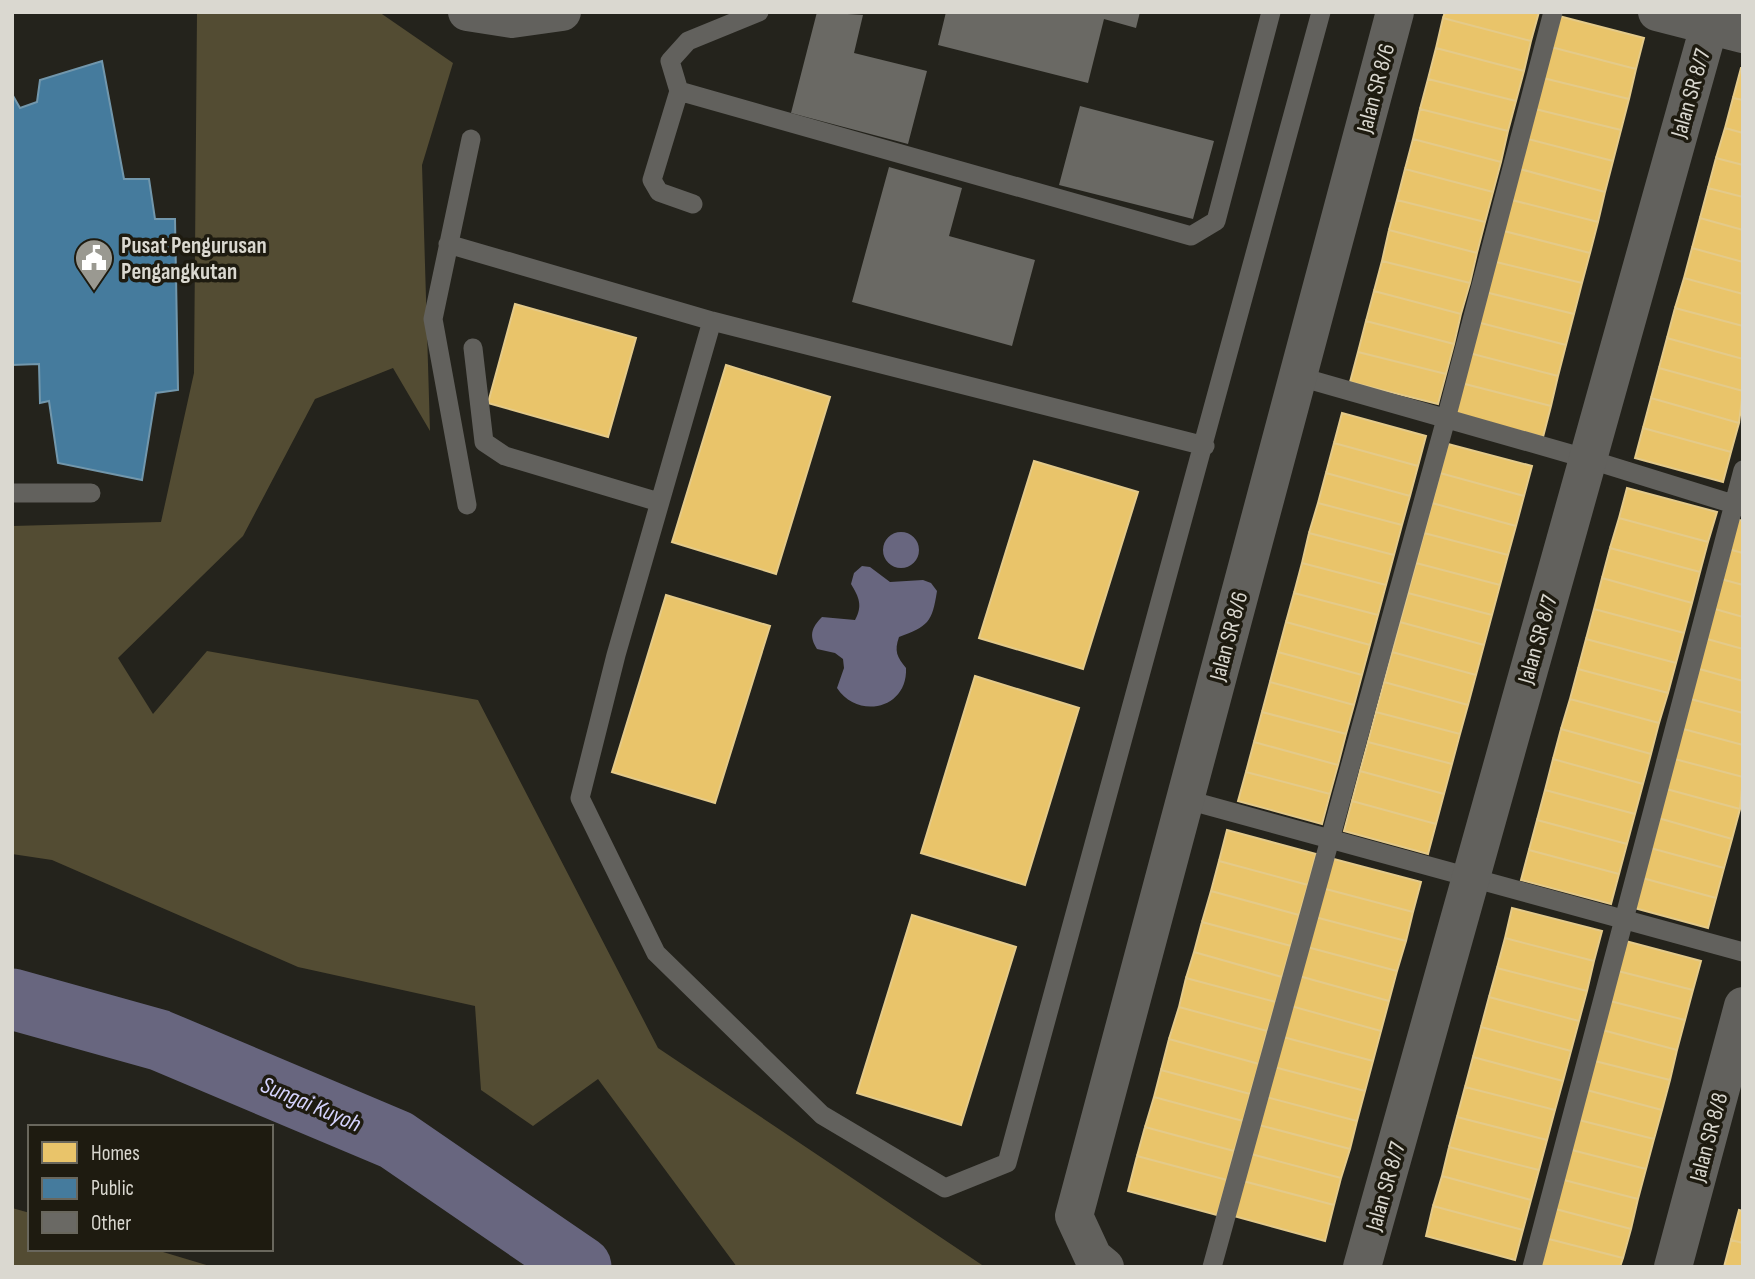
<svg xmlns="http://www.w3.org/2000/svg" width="1755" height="1279" viewBox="0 0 1755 1279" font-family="'Sofia Sans Condensed',sans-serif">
  <rect width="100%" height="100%" fill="#24231c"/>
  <path fill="#534c33" d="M197 12H379L453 63 422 165 430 431 393 368 315 399 243 536 118 658 153 714 207 651 478 700 658 1048 985 1267H737L598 1079 533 1126 481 1090 475 1006 298 967 52 860 12 854V526L161 522 194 373Z
    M12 1208 30 1213V1249H153L213 1267H12Z"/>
  <path fill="#68667f" d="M883 550a18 18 0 1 1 36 0a18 18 0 1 1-36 0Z
    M862 566 870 567 890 582 923 580 931 583 937 591C932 623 928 626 899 637 894 651 897 657 906 668 908 709 858 720 837 688L844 668 843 659 835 653 817 649C809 636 811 628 822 617L855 620C863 606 859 597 851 584L854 573Z"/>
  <path fill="#e9c46a" stroke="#e4ca89" stroke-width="2" d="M1445 12H1539L1531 41 1443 18Z
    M1555 15 1644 38 1636 69 1547 46Z
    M1443 18 1531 41 1524 71 1436 48Z
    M1547 46 1636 69 1629 99 1539 77Z
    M1436 48 1524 71 1516 101 1428 79Z
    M1741 68H1743V100L1733 98Z
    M1539 77 1629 99 1621 130 1531 108Z
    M1428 79 1516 101 1508 131 1420 109Z
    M1733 98 1743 100V133L1725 128Z
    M1531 108 1621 130 1613 161 1524 138Z
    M1420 109 1508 131 1501 162 1413 139Z
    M1725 128 1743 133V165L1716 158Z
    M1524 138 1613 161 1605 192 1516 168Z
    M1413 139 1501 162 1493 192 1405 169Z
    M1716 158 1743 165V197L1708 188Z
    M1516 168 1605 192 1598 222 1508 199Z
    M1405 169 1493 192 1485 222 1397 200Z
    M1708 188 1743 197V230L1700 218Z
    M1508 199 1598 222 1590 253 1500 230Z
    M1397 200 1485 222 1477 253 1389 230Z
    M1700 218 1743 230V262L1692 248Z
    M1389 230 1477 253 1470 283 1382 261Z
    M1500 230 1590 253 1582 283 1492 261Z
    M1692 248 1743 262V294L1684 278Z
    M1382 261 1470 283 1461 314 1374 291Z
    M1492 261 1582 283 1574 314 1485 292Z
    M1684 278 1743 294V326L1675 308Z
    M1374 291 1461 314 1454 344 1366 321Z
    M1485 292 1574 314 1566 345 1477 322Z
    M515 304 636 338 608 437 488 403Z
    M1675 308 1743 326V359L1667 338Z
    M1366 321 1454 344 1446 374 1358 352Z
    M1477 322 1566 345 1558 376 1469 353Z
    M1667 338 1743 359V391L1659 368Z
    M1358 352 1446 374 1438 404 1350 382Z
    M1469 353 1558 376 1551 406 1461 383Z
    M726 365 830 397 776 574 672 542Z
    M1659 368 1743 391 1739 423 1651 398Z
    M1461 383 1551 406 1543 437 1454 414Z
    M1651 398 1739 423 1731 452 1643 428Z
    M1342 413 1426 436 1418 466 1334 443Z
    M1643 428 1731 452 1723 482 1635 458Z
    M1334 443 1418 466 1410 496 1326 473Z
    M1448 444 1532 466 1524 496 1440 473Z
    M1034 461 1138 492 1083 669 979 638Z
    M1326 473 1410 496 1402 525 1318 503Z
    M1440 473 1524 496 1516 526 1432 503Z
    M1627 488 1717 512 1708 542 1619 518Z
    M1318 503 1402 525 1394 555 1309 533Z
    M1432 503 1516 526 1508 555 1424 533Z
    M1619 518 1708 542 1700 572 1610 548Z
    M1732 518 1743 521V553L1724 548Z
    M1309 533 1394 555 1386 585 1302 563Z
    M1424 533 1508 555 1500 585 1416 563Z
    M1610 548 1700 572 1692 603 1602 578Z
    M1724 548 1743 553V585L1717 578Z
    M1302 563 1386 585 1378 615 1294 593Z
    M1416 563 1500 585 1492 615 1408 593Z
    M1602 578 1692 603 1684 633 1594 609Z
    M1717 578 1743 585V617L1708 607Z
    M1294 593 1378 615 1370 645 1286 622Z
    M1408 593 1492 615 1484 645 1400 622Z
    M666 595 770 626 715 803 612 772Z
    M1708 607 1743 617V649L1700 637Z
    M1594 609 1684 633 1676 663 1586 639Z
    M1286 622 1370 645 1362 675 1278 652Z
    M1400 622 1484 645 1476 675 1392 652Z
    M1700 637 1743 649V681L1692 667Z
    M1586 639 1676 663 1668 693 1578 669Z
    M1278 652 1362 675 1354 705 1270 682Z
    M1392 652 1476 675 1468 705 1384 682Z
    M1692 667 1743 681V713L1683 697Z
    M1578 669 1668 693 1659 723 1570 699Z
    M975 676 1079 708 1025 885 921 853Z
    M1270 682 1354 705 1346 734 1262 712Z
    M1384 682 1468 705 1460 734 1376 712Z
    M1683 697 1743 713V745L1676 727Z
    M1570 699 1659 723 1651 754 1561 729Z
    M1262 712 1346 734 1338 765 1254 742Z
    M1376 712 1460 734 1452 764 1368 742Z
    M1676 727 1743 745V777L1667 757Z
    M1561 729 1651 754 1643 784 1553 759Z
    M1254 742 1338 765 1330 794 1246 772Z
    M1368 742 1452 764 1444 794 1360 771Z
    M1667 757 1743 777 1740 809 1659 787Z
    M1553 759 1643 784 1635 814 1545 790Z
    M1360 771 1444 794 1436 824 1352 801Z
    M1246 772 1330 794 1322 824 1238 801Z
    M1659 787 1740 809 1732 839 1651 816Z
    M1545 790 1635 814 1627 844 1537 820Z
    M1352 801 1436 824 1428 854 1344 831Z
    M1651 816 1732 839 1724 868 1643 846Z
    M1537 820 1627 844 1619 874 1529 850Z
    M1227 830 1316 854 1308 885 1219 861Z
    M1643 846 1724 868 1716 898 1635 876Z
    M1529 850 1619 874 1611 904 1521 880Z
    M1330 858 1421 882 1413 912 1322 888Z
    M1219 861 1308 885 1299 915 1211 891Z
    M1635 876 1716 898 1708 928 1627 906Z
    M1322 888 1413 912 1406 941 1315 917Z
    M1211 891 1299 915 1291 946 1202 922Z
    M1512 908 1602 931 1594 961 1505 938Z
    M912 915 1016 947 961 1125 857 1093Z
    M1315 917 1406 941 1397 971 1307 947Z
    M1202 922 1291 946 1282 977 1194 952Z
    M1505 938 1594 961 1587 991 1497 968Z
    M1618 939 1701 961 1693 990 1610 969Z
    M1307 947 1397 971 1389 1001 1299 976Z
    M1194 952 1282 977 1276 1002 1186 978Z
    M1497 968 1587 991 1579 1021 1489 997Z
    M1610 969 1693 990 1685 1020 1602 999Z
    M1299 976 1389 1001 1381 1031 1291 1006Z
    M1186 978 1276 1002 1267 1031 1179 1007Z
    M1489 997 1579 1021 1571 1051 1481 1027Z
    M1602 999 1685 1020 1677 1050 1595 1028Z
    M1291 1006 1381 1031 1373 1061 1283 1037Z
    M1179 1007 1267 1031 1259 1064 1169 1039Z
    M1481 1027 1571 1051 1563 1081 1473 1057Z
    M1595 1028 1677 1050 1670 1080 1587 1059Z
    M1283 1037 1373 1061 1365 1091 1274 1067Z
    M1169 1039 1259 1064 1250 1094 1161 1070Z
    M1473 1057 1563 1081 1555 1110 1465 1087Z
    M1587 1059 1670 1080 1662 1110 1579 1088Z
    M1274 1067 1365 1091 1357 1121 1266 1097Z
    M1161 1070 1250 1094 1243 1121 1154 1097Z
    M1465 1087 1555 1110 1547 1140 1457 1117Z
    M1579 1088 1662 1110 1654 1139 1571 1118Z
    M1154 1097 1243 1121 1234 1151 1145 1127Z
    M1266 1097 1357 1121 1350 1149 1259 1125Z
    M1457 1117 1547 1140 1539 1170 1449 1147Z
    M1571 1118 1654 1139 1646 1169 1564 1148Z
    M1259 1125 1350 1149 1341 1178 1251 1154Z
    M1145 1127 1234 1151 1227 1180 1137 1156Z
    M1449 1147 1539 1170 1531 1200 1442 1176Z
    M1564 1148 1646 1169 1638 1199 1556 1178Z
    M1251 1154 1341 1178 1334 1205 1243 1181Z
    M1137 1156 1227 1180 1217 1215 1128 1191Z
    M1442 1176 1531 1200 1523 1230 1433 1206Z
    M1556 1178 1638 1199 1631 1229 1548 1207Z
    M1243 1181 1334 1205 1325 1241 1234 1216Z
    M1433 1206 1523 1230 1515 1260 1426 1236Z
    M1548 1207 1631 1229 1623 1258 1541 1237Z
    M1739 1210 1743 1211V1243L1731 1240Z
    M1541 1237 1623 1258 1620 1267H1533Z
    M1731 1240 1743 1243V1267H1724Z"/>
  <path fill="#457b9d" stroke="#7297ac" stroke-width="2" d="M102 61 124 179H149L155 219H175L178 390 156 393 142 480 58 463 49 401 40 403 39 364 12 365V94L20 108 37 102 40 80Z"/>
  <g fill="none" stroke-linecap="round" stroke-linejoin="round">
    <path stroke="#68667f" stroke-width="61" d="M12 999 159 1040 396 1140 581 1267"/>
  </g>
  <path fill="#6a6964" d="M817 12 863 15 854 53 927 71 908 144 791 113Z
    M946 12H1140L1136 28 1104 19 1088 83 938 45Z
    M1080 106 1214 141 1193 219 1059 185Z
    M889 167 962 188 949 236 1035 260 1012 346 852 302Z"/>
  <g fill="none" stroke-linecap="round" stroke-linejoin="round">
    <path stroke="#62615d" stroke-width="19" d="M679 91 1191 236 1216 221 1271 12
      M693 204 659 192 652 180 679 91 670 61 688 41 759 12
      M448 244 712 321 1205 446
      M712 321 616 655 580 798 656 953 822 1115 945 1188 1007 1163 1321 12
      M473 348 484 442 505 456 659 502
      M1297 376 1588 459 1743 507
      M12 493H91
      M467 505 433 319 471 139
      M1184 799 1743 952
      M1212 1267 1446 419 1553 12
      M1532 1267 1743 470"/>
    <path stroke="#62615d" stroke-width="38" d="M1657 12 1743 34
      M1105 1267 1093 1257 1074 1216 1395 12
      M1362 1267 1713 12
      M1673 1267 1743 1006"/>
    <path stroke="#62615d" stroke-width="38" d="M467 12 512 19 562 12"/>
  </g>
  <defs>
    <symbol id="civic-pin" viewBox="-11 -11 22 30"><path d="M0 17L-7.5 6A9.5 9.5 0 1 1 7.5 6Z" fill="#9a9991" stroke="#1e1b10"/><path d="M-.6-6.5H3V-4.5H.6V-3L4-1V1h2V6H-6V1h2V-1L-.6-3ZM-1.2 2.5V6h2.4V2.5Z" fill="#fff"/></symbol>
  </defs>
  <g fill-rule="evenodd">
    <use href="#civic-pin" x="72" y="236" width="44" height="60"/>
  </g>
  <g text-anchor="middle" stroke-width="7" stroke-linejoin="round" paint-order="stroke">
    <g font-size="23" fill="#dad8d0" stroke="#1e1b10">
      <text transform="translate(1375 88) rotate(-75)" y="8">Jalan SR 8/6</text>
      <text transform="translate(1690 93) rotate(-74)" y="8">Jalan SR 8/7</text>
      <text transform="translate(1228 636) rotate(-75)" y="8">Jalan SR 8/6</text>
      <text transform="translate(1537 639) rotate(-74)" y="8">Jalan SR 8/7</text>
      <text transform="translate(1708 1137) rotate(-75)" y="8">Jalan SR 8/8</text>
      <text transform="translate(1385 1186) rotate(-74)" y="8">Jalan SR 8/7</text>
    </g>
    <g font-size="23" font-weight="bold" fill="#dad8d0" stroke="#1e1b10" text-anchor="start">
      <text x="121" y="253">Pusat Pengurusan<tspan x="121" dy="26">Pengangkutan</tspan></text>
    </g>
    <g font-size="24" font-style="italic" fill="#d5d3fd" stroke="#1e1b10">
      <text transform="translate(311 1104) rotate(23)" y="8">Sungai Kuyoh</text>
    </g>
  </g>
  <rect width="1755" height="1279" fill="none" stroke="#dad8d0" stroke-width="28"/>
  <rect x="28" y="1125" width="245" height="126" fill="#1e1b10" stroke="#69675d" stroke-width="2"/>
  <rect x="42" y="1142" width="35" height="21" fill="#e9c46a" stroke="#69675d" stroke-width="2"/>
  <text x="91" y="1160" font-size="21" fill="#dad8d0">Homes</text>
  <rect x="42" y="1178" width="35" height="21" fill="#457b9d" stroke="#69675d" stroke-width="2"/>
  <text x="91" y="1195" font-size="21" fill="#dad8d0">Public</text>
  <rect x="42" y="1212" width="35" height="21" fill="#6a6964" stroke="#69675d" stroke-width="2"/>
  <text x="91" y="1230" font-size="21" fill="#dad8d0">Other</text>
</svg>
